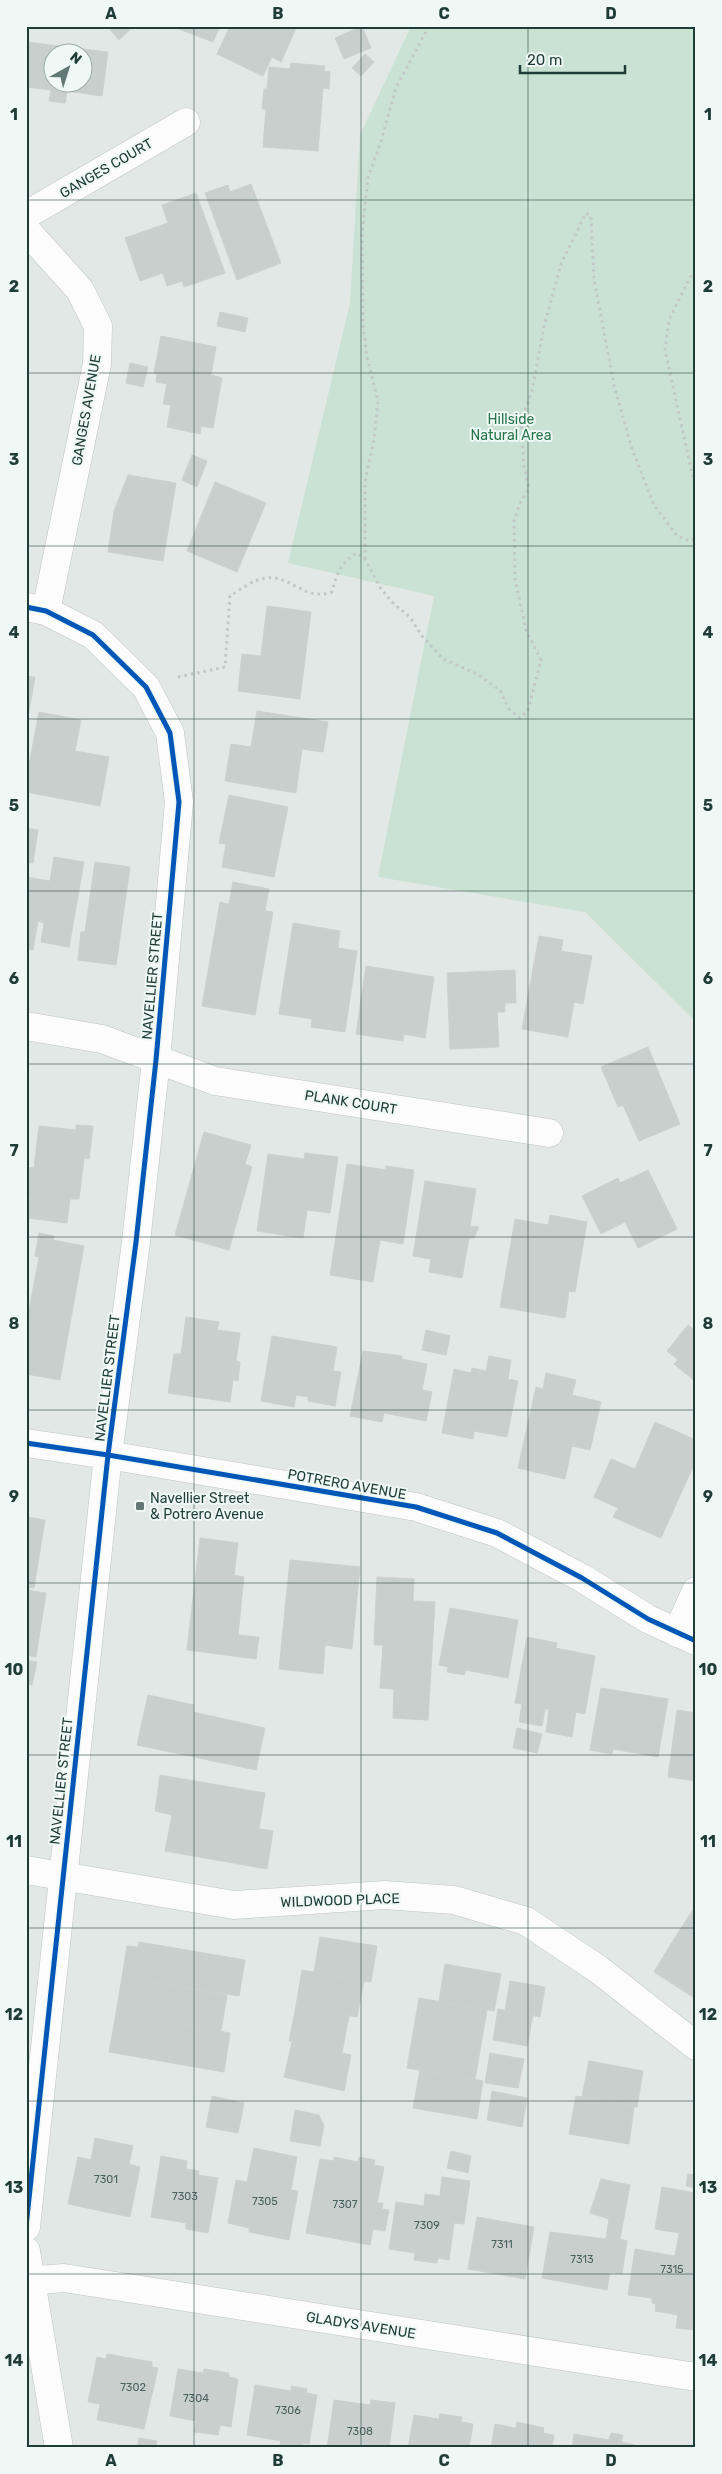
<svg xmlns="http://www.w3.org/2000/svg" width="722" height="2474" viewBox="0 0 722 2474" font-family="Rubik,sans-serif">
  <rect width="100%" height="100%" fill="#e2e8e6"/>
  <path fill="#cae2d3" d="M411 26H696V1022L585 912 378 877 434 596 288 563 350 303 360 135Z"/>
  <path fill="#c9cfcd" stroke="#cbd1cf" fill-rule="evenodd" d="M107 26H134L119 40Z
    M171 26H220L213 42Z
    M230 26H297L281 62 272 57 263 76 217 54Z
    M362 26 371 48 344 59 335 38Z
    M26 42 108 52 102 96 67 91 65 103 49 101 51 90 26 87ZM52 52H82V82H52Z
    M365 54 374 62 361 76 352 68Z
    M291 63 325 66 324 71 330 72 329 89 323 88 318 151 263 147 266 109H262L264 89H267L269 67 290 69Z
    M251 184 281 263 237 280 205 193 228 185 230 192Z
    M196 193 225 273 184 287 182 281 167 286 163 273 140 281 125 238 168 223 162 205Z
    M220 312 248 318 245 332 217 326Z
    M161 336 216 347 211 375 222 378 213 428 201 426 200 434 167 427 171 405 163 404 167 384 156 382 157 374 154 373Z
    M130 363 148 367 143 387 126 383Z
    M192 455 207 461 197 487 182 480Z
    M128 475 176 483 163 561 108 552 114 511Z
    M215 482 266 503 237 572 187 551Z
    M267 606 311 612 300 699 238 691 242 654 261 656Z
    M26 676 35 677 26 728Z
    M257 711 328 722 323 752 302 749 296 793 225 781 231 744 251 747Z
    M39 712 81 720 75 751 109 757 100 806 26 792V781Z
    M229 795 288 807 274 877 222 867 226 844 219 843Z
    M26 828 38 830 33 863 26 862Z
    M54 857 84 862 69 947 41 942 44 923 38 921 33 950 26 948V877L50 881Z
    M95 862 130 867 116 965 78 960 81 932H85Z
    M233 882 269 889 265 911 273 912 255 1015 202 1006 220 902 229 904Z
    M293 923 340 931 338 948 357 951 345 1032 311 1027 312 1019 279 1014Z
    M539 936 563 940 561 951 592 956 583 1004 574 1002 568 1037 522 1029Z
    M366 966 434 977 425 1038 404 1034 403 1041 356 1034Z
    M515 970 516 1003H505V1012H497L499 1047 450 1049 447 973Z
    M648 1047 680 1124 639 1141 623 1105 618 1107 601 1067Z
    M76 1125 93 1126 89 1159 84 1158 79 1199H70L67 1223 28 1218 30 1197 26 1196V1167L34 1168 39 1126 76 1130Z
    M204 1132 251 1145 245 1164 252 1167 229 1250 175 1235Z
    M305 1153 338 1157 330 1213 307 1210 303 1238 257 1231 268 1154 304 1159Z
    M347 1164 386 1170V1166L414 1170 403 1244 380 1240 373 1282 330 1275Z
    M648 1170 677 1229 638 1248 625 1222 601 1234 582 1196 618 1178 620 1183Z
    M425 1181 476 1189 470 1226 479 1227 474 1238H469L462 1278 429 1272 431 1259 413 1256Z
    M550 1215 587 1222 575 1292 569 1291 565 1318 500 1307 515 1219 548 1225Z
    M39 1233 54 1236 53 1240 84 1246 60 1380 26 1374V1326L39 1257 35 1256Z
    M186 1317 219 1322 217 1330 240 1333 236 1361 240 1362 238 1381 233 1380 230 1402 168 1393 174 1354H181Z
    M688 1325 696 1331V1382L674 1364 678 1360 667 1351Z
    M426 1330 450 1336 446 1355 422 1350Z
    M272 1336 337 1347 333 1371 341 1372 335 1406 308 1401V1397L296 1395 294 1407 261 1401Z
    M363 1351 402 1356V1359L427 1364 422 1390 432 1392 426 1421 384 1413 382 1422 350 1416Z
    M489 1356 511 1360 508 1379 518 1381 507 1437 474 1431 473 1439 442 1433 454 1369 471 1373 472 1368 486 1371Z
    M546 1373 576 1380 572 1395 601 1402 590 1450 572 1446 565 1479 518 1468 536 1387 543 1389Z
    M655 1422 696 1440V1460L661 1538 613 1517 618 1508 594 1497 611 1459 635 1469Z
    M26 1517 45 1520 34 1588 26 1587Z
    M200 1538 238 1543 234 1575 244 1577 238 1635 259 1637 256 1659 187 1650Z
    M290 1560 360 1567 352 1649 325 1645 323 1674 279 1669Z
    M377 1577 414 1579 413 1601 435 1602 428 1720 393 1718 394 1689 380 1688 383 1645H374Z
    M26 1590 46 1593 36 1657 26 1655Z
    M450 1608 518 1620 508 1678 465 1670V1675L447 1672 448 1667 439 1665Z
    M527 1637 557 1643 556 1648 595 1656 585 1714 576 1712 572 1737 546 1732 549 1709H545L542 1726 519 1722 522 1704 515 1703Z
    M26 1660 37 1662 32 1685 26 1684Z
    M601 1688 668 1699 658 1757 613 1749 612 1754 590 1750Z
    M148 1695 194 1705 193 1712 265 1728 256 1770 137 1745Z
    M677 1710 696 1713V1781L668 1777Z
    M517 1728 542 1734 537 1753 513 1748Z
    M26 1754 29 1755 26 1771Z
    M160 1775 265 1793 259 1829 273 1831 267 1869 165 1851 172 1815 155 1811Z
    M694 1908 696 1910V1953L674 1939Z
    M320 1937 377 1946 371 1982 314 1972Z
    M674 1939 696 1953V1999L654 1972Z
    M139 1942 245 1960 239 1996 122 1977 127 1946 138 1947Z
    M445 1964 501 1974 494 2011 439 2001Z
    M302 1970 364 1981 357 2017 296 2006Z
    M122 1977 227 1995 221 2031 116 2013Z
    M510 1981 545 1987 540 2017 505 2010Z
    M419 1998 487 2010 475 2080 407 2068Z
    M296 2006 349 2016 342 2053 289 2041Z
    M498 2009 533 2015 527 2046 493 2040Z
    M116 2013 230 2033 224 2072 109 2052Z
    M292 2042 351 2055 344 2091 284 2077Z
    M490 2053 524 2059 518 2088 485 2083Z
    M589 2061 643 2071 637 2107 582 2097Z
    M420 2070 483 2081 477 2119 413 2108Z
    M492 2091 527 2098 522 2127 487 2120Z
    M212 2096 244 2103 238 2133 206 2127Z
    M576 2096 634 2107 629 2144 569 2134Z
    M295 2110 319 2115 324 2126 320 2146 290 2141Z
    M95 2138 133 2146 129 2164 140 2167 130 2217 68 2204 78 2157 91 2160Z
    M254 2148 297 2157 291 2190 298 2191 289 2240 249 2232V2228L228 2223 236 2180 247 2182Z
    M451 2151 471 2156 468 2173 447 2168Z
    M161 2156 187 2161 186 2169 199 2171 198 2175 218 2178 208 2233 186 2229V2223L151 2217Z
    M334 2157 358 2162 359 2157 375 2160 374 2165 384 2167 377 2203H383L382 2209 389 2210 385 2231 373 2229 370 2245 306 2233 320 2159 334 2161Z
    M688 2174 696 2175V2188L686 2186Z
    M442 2177 470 2181 464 2224 454 2223 449 2260 438 2258 437 2263 414 2260 415 2253 389 2249 396 2202 424 2206 425 2194 440 2196Z
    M601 2179 630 2185 620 2239 627 2241 622 2274 610 2272 607 2290 542 2278 550 2232 606 2239 609 2219 590 2213Z
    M662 2187 696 2193V2330L676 2328 678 2315 655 2311 656 2304 652 2303V2298L628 2295 635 2249 675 2256 679 2233 655 2229Z
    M477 2217 534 2227 525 2279 468 2269Z
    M107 2354 152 2362V2367L158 2368 144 2429 97 2420 100 2404 88 2402 97 2357 106 2359Z
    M178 2369 203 2373 204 2369 229 2373V2377L238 2379 231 2427 220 2425 218 2435 194 2432 196 2421 170 2416Z
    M255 2385 291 2391V2386L307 2389 306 2393 317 2395 309 2444 303 2443 302 2448H279L281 2441 247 2435Z
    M334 2400 370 2405 371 2400 395 2403 389 2448H327Z
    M440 2414 462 2417 461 2422 473 2424 469 2448H408L414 2415 439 2419Z
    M517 2422 544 2428 543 2433 554 2435 552 2448H491L495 2424 516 2428Z
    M611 2433 623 2435 621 2442 635 2445 634 2448H572L574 2434 609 2440Z
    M139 2438 157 2441 155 2448H137Z"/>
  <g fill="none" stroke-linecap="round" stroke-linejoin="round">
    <defs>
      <path id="minor" d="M26 215 186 122
        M26 230 80 290 98 326 97 364 46 611
        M26 607 46 611 93 635 146 687 170 733 179 802 156 1060 136 1242 108 1455 26 2227
        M26 1026 102 1039 215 1081 549 1133
        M26 1443 108 1455 416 1507 497 1533 582 1578 648 1619 696 1641
        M677 1633 696 1591
        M26 1870 234 1905 385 1895 454 1900 526 1921 598 1969 696 2046
        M26 2251 59 2448
        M26 2281 64 2278 696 2377"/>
    </defs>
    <use href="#minor" stroke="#bfc5c3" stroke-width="29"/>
    <path stroke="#bfc8c6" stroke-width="3" stroke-dasharray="2.5 4" stroke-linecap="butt" d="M696 271 690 277 669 320 665 350 696 491
      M365 559V482L374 439 378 401 367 357 363 324 362 234 368 177 380 145 396 88 429 26
      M178 677 225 667 230 596C243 588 257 576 273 578 293 579 307 601 332 592 336 575 341 562 357 553L365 559 381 589 394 604 410 617 422 636 443 659 477 674 500 690 509 709 520 718 528 711 541 660 526 630 515 578 514 521 520 503 529 489 524 466 521 420 532 391 544 326 561 264 586 213 591 216 594 280 600 311 614 385 632 449 654 505 677 536 690 541 696 538"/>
    <use href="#minor" stroke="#fbfcfb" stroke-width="28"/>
    <defs>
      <path id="cycleway" d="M26 607 46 611 93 635 146 687 170 733 179 802 156 1060 136 1242 108 1455 26 2227
        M26 1443 108 1455 416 1507 497 1533 582 1578 648 1619 696 1641"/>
    </defs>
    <use href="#cycleway" stroke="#eff8f4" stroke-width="8"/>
    <use href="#cycleway" stroke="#0057b8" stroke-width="5"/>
  </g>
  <path fill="none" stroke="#1f3c37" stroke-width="1" stroke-opacity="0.55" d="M194 26V2448M361 26V2448M528 26V2448M26 200H696M26 373H696M26 546H696M26 719H696M26 891H696M26 1064H696M26 1237H696M26 1410H696M26 1583H696M26 1755H696M26 1928H696M26 2101H696M26 2274H696"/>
  <rect fill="#637874" stroke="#eff8f4" stroke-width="2" x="135" y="1501" width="10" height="10" rx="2.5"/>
  <g text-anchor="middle" stroke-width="4" stroke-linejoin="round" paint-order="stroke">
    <g font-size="11" fill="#4a625d">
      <text x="106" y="2183">7301</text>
      <text x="185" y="2200">7303</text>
      <text x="265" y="2205">7305</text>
      <text x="345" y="2208">7307</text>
      <text x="427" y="2229">7309</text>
      <text x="502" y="2248">7311</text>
      <text x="582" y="2263">7313</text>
      <text x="672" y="2273">7315</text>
      <text x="133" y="2391">7302</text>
      <text x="196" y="2402">7304</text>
      <text x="288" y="2414">7306</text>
      <text x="360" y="2435">7308</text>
    </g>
    <g font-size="14" fill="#1f3c37" stroke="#eff8f4">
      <text transform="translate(106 168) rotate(-30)" y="5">GANGES COURT</text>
      <text transform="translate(86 410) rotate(-80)" y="5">GANGES AVENUE</text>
      <text transform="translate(152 976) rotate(-85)" y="5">NAVELLIER STREET</text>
      <text transform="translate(351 1102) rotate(9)" y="5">PLANK COURT</text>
      <text transform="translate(107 1378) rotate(-83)" y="5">NAVELLIER STREET</text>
      <text transform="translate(347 1484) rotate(10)" y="5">POTRERO AVENUE</text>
      <text transform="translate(61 1781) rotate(-84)" y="5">NAVELLIER STREET</text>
      <text transform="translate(340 1900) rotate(-2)" y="5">WILDWOOD PLACE</text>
      <text transform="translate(361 2325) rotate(9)" y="5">GLADYS AVENUE</text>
    </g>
    <g font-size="14" fill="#27764c" stroke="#eff8f4">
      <text x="511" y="424">Hillside<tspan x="511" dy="16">Natural Area</tspan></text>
    </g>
    <g font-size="14" fill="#1f3c37" stroke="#eff8f4" text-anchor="start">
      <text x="150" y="1503">Navellier Street<tspan x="150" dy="16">&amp; Potrero Avenue</tspan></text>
    </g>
  </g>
  <rect width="722" height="2474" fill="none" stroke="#eff8f4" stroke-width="55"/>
  <g transform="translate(68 68) rotate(39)"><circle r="24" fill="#eff8f4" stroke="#9cada8"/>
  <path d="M0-4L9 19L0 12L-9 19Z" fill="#637874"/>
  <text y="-8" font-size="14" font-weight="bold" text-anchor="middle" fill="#1f3c37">N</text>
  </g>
  <path d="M520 65v8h105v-8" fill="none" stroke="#1f3c37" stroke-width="2.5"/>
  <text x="527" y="65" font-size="15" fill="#1f3c37" stroke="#eff8f4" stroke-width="4" paint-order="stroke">20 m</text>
  <rect x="28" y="28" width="666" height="2418" fill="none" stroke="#1f3c37" stroke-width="2"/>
  <g font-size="16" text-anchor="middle" font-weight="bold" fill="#1f3c37">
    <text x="111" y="19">A</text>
    <text x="278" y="19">B</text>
    <text x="444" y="19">C</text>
    <text x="611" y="19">D</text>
    <text x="14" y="120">1</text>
    <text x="708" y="120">1</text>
    <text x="14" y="292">2</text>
    <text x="708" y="292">2</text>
    <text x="14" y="465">3</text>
    <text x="708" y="465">3</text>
    <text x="14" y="638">4</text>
    <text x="708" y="638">4</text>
    <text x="14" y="811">5</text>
    <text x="708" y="811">5</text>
    <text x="14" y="984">6</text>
    <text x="708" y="984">6</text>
    <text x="14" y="1156">7</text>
    <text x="708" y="1156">7</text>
    <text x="14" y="1329">8</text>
    <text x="708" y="1329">8</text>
    <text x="14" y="1502">9</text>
    <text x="708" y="1502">9</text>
    <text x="14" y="1675">10</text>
    <text x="708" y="1675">10</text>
    <text x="14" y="1847">11</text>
    <text x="708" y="1847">11</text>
    <text x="14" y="2020">12</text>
    <text x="708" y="2020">12</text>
    <text x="14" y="2193">13</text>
    <text x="708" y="2193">13</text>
    <text x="14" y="2366">14</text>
    <text x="708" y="2366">14</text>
    <text x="111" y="2466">A</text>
    <text x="278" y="2466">B</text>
    <text x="444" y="2466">C</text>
    <text x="611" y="2466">D</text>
  </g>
</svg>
